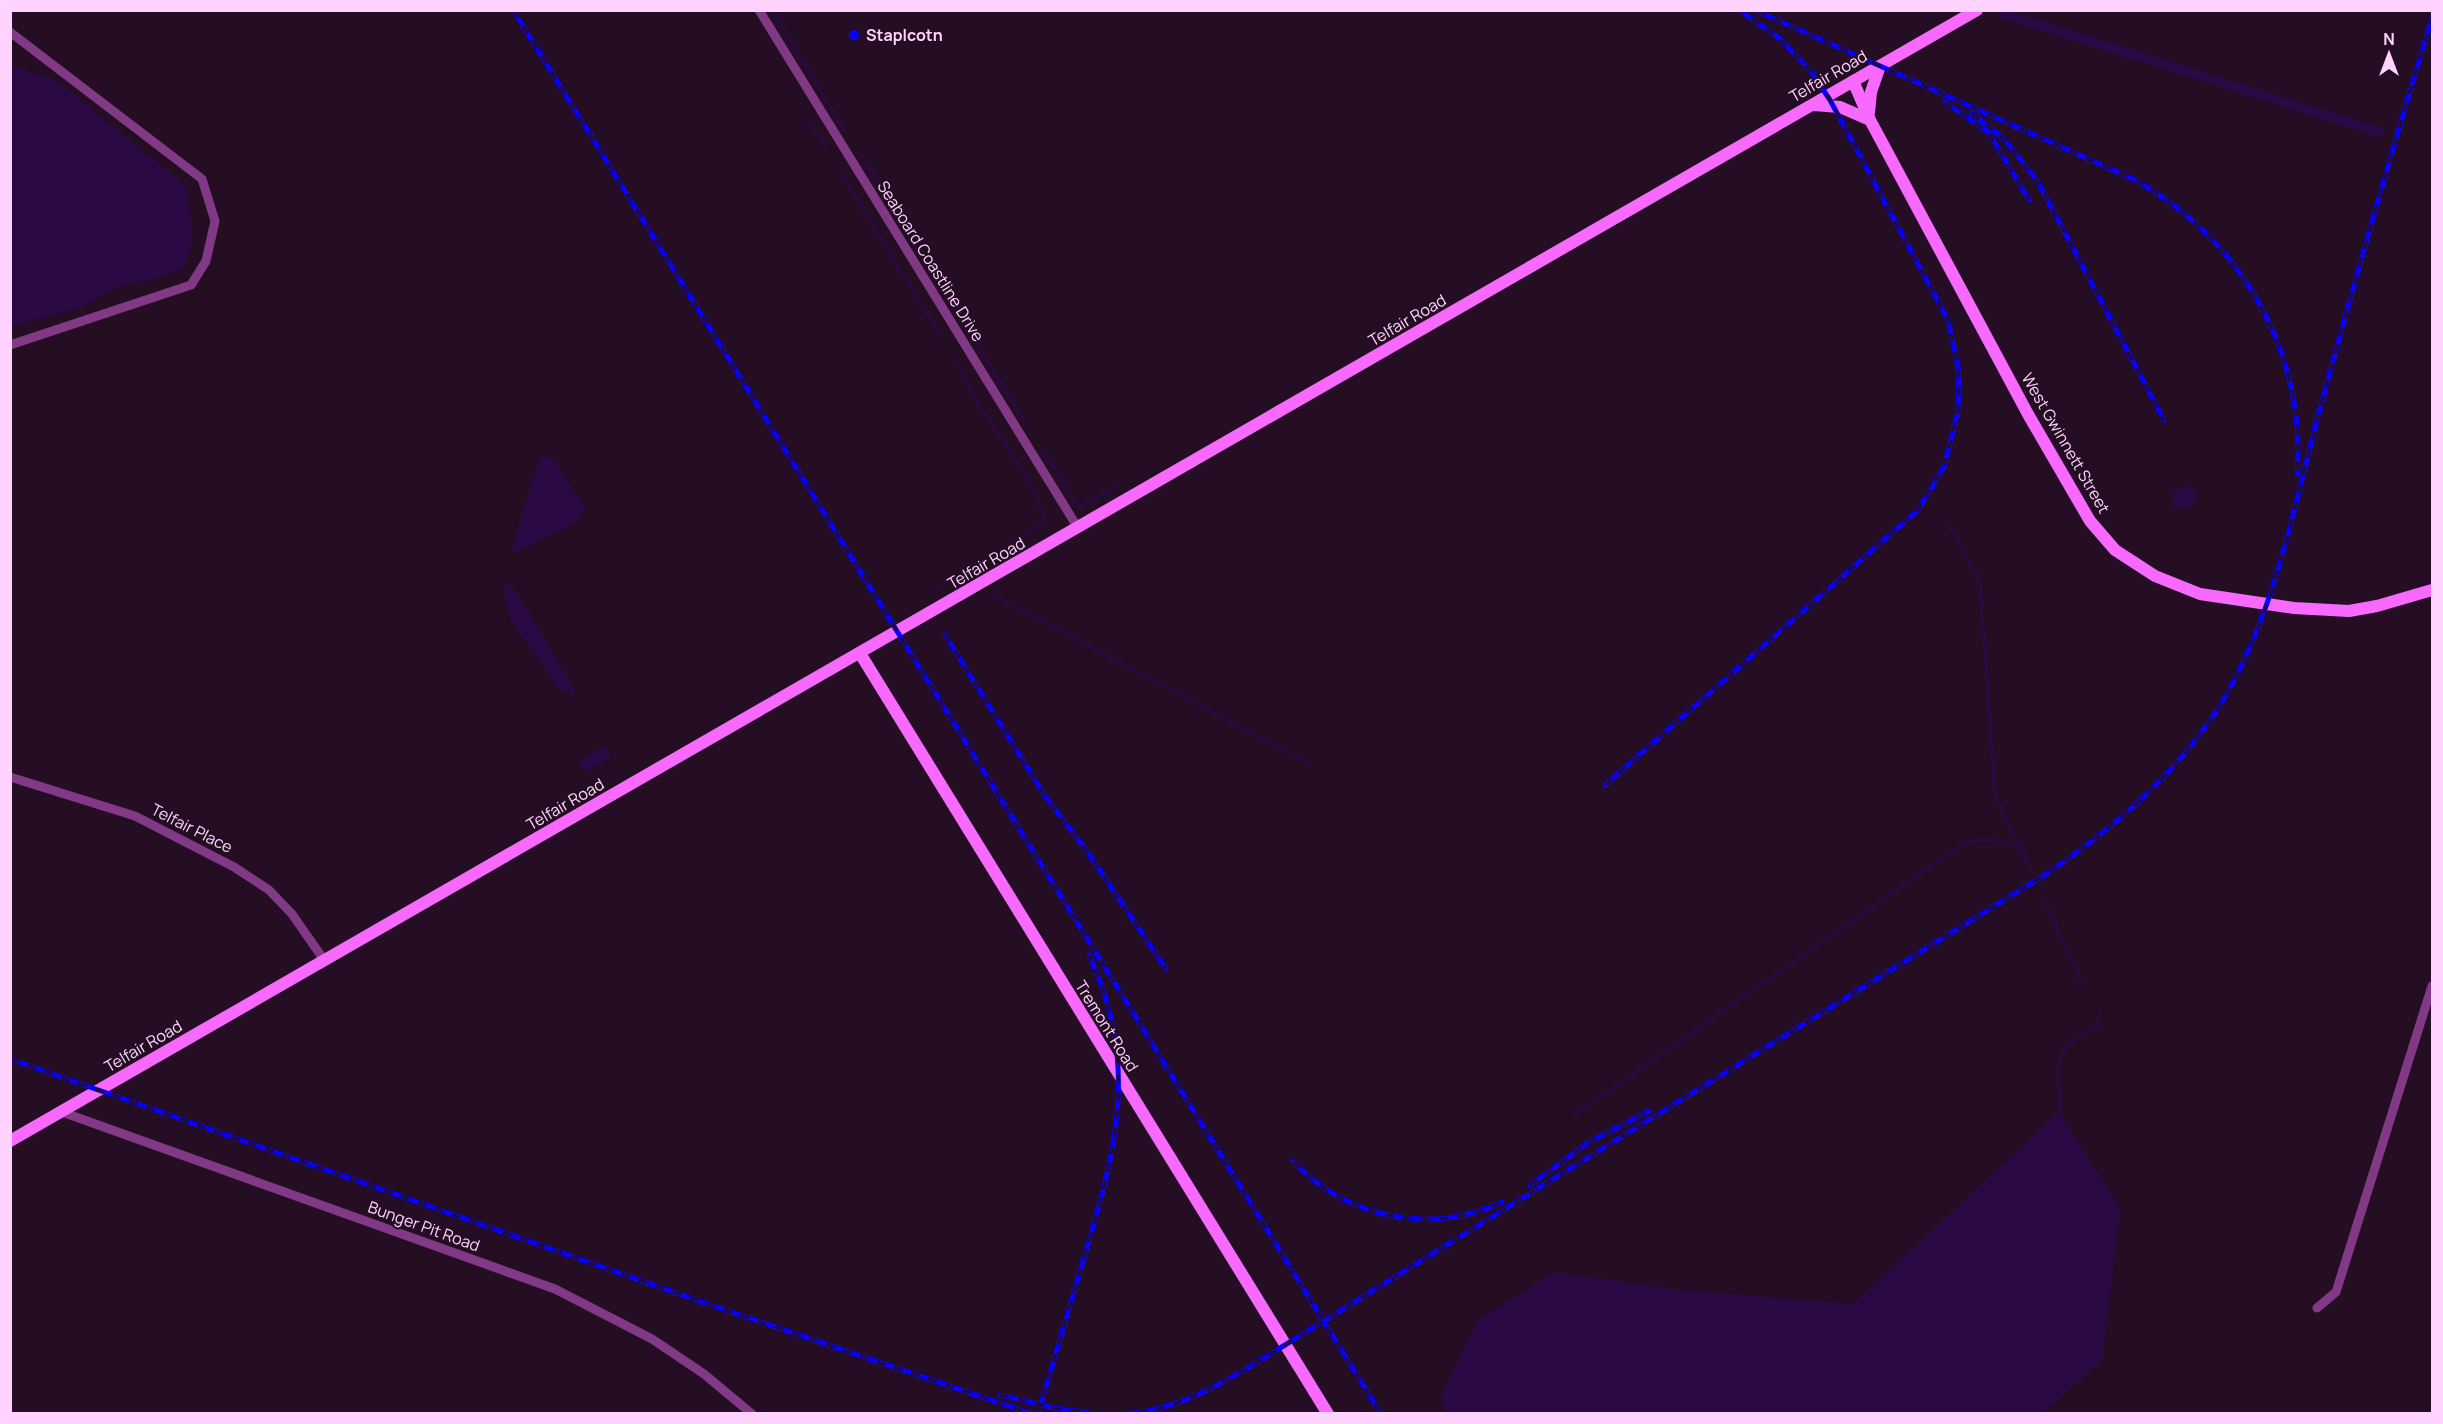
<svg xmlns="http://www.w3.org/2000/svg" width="2443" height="1424" viewBox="0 0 2443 1424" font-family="Manrope,sans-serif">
  <rect width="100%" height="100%" fill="#250e23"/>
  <path fill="#2a0944" d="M10 67H18L58 82 186 186C190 216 198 241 183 268L155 279 115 287 81 308 11 326Z
    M551 456 586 510 577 522 513 553 512 547 540 457Z
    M2189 485 2193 488 2197 498 2191 506 2177 510 2173 504 2172 491Z
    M505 581 518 594 574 689V697L558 688 511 620 504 594Z
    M604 746 610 752 608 759 586 772 579 767 582 758Z
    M2059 1112 2120 1208 2102 1360 2043 1413H1445L1441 1396 1478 1320 1554 1272 1680 1290 1853 1304Z"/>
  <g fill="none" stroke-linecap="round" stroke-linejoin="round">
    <path stroke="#2a0944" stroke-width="3" d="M772 10 845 131
      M807 119 826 147
      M862 155 902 221
      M842 174 941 337
      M918 246 1024 420
      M1042 448 1079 507 1118 486
      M1949 526 1980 581 1995 795 2021 849
      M935 588 974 568 1046 520 1028 479 979 405 955 358
      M994 595 1311 765
      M2043 897 2082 983
      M2059 1112C2062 1065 2045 1051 2097 1027L2100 1015
      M1574 1115 1967 841 1994 840 2021 849 2031 867"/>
    <path stroke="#2a0944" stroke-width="10" d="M2004 14 2379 132"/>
    <path stroke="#823985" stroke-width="9" d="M759 10 1078 528
      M10 32 202 179 215 221 206 261 191 285 10 345
      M10 777 135 816 234 867 269 890 292 914 324 960
      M62 1112 555 1289 652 1339 704 1374 752 1414
      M2317 1308 2336 1292 2432 986"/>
    <path stroke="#f86aff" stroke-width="12" d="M1853 81 1870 120 2029 416 2090 521 2115 550 2155 576 2200 594 2294 608 2349 611 2377 606 2432 590
      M1813 105 1840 107 1870 120
      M1869 113 1871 92 1880 66
      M861 655 1328 1414
      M10 1141 1977 10"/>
    <defs>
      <path id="rail" d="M513 10 1381 1414
        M1757 11 2133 179C2239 236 2307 352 2297 474
        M1945 102 1989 133 2029 200
        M1972 113 2004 139 2038 182 2164 420
        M945 635 1045 796 1087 851 1166 969
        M1605 785 1918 510 1944 467 1958 411 1959 371 1948 320 1830 100 1810 70 1778 37 1739 10
        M10 1059 699 1301 1032 1414
        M1293 1161C1345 1218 1432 1236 1502 1202
        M1530 1185 1589 1142 1649 1111
        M1000 1395 1055 1408 1097 1414
        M1038 1414C1053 1363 1068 1312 1083 1261 1116 1151 1140 1065 1089 955
        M1120 1414C1182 1412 1234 1376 1285 1345L2051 871C2117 825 2175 775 2219 707 2274 618 2293 511 2319 412 2355 280 2392 149 2432 18"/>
    </defs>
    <use href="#rail" stroke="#0700fe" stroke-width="5"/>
    <use href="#rail" stroke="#250e23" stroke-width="3" stroke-dasharray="9" stroke-linecap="butt"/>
  </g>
  <circle fill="#0700fe" stroke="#250e23" stroke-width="2" cx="854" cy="35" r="6"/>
  <g text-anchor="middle" stroke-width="4.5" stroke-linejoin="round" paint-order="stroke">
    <g font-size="16" font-weight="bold" fill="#ffd3fd" stroke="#250e23" text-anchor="start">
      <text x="866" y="41">Staplcotn</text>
    </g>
    <g font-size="16" fill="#ffd3fd" stroke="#250e23">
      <text transform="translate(1828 76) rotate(-30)" y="6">Telfair Road</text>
      <text transform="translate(931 261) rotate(58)" y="6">Seaboard Coastline Drive</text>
      <text transform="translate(1407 320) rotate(-30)" y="6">Telfair Road</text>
      <text transform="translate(2066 443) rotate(60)" y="6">West Gwinnett Street</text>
      <text transform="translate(986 563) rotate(-30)" y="6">Telfair Road</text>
      <text transform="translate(565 804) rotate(-30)" y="6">Telfair Road</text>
      <text transform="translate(192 828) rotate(27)" y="6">Telfair Place</text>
      <text transform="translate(1107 1026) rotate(58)" y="6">Tremont Road</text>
      <text transform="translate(143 1046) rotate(-30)" y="6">Telfair Road</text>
      <text transform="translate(424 1226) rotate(20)" y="6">Bunger Pit Road</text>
    </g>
  </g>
  <rect width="2443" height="1424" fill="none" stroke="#ffd3fd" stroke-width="24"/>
  <g transform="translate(2389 54)" stroke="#250e23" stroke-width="4.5" paint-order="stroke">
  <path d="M0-4.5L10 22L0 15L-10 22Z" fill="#ffd3fd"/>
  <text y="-9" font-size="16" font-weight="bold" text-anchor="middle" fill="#ffd3fd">N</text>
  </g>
</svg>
